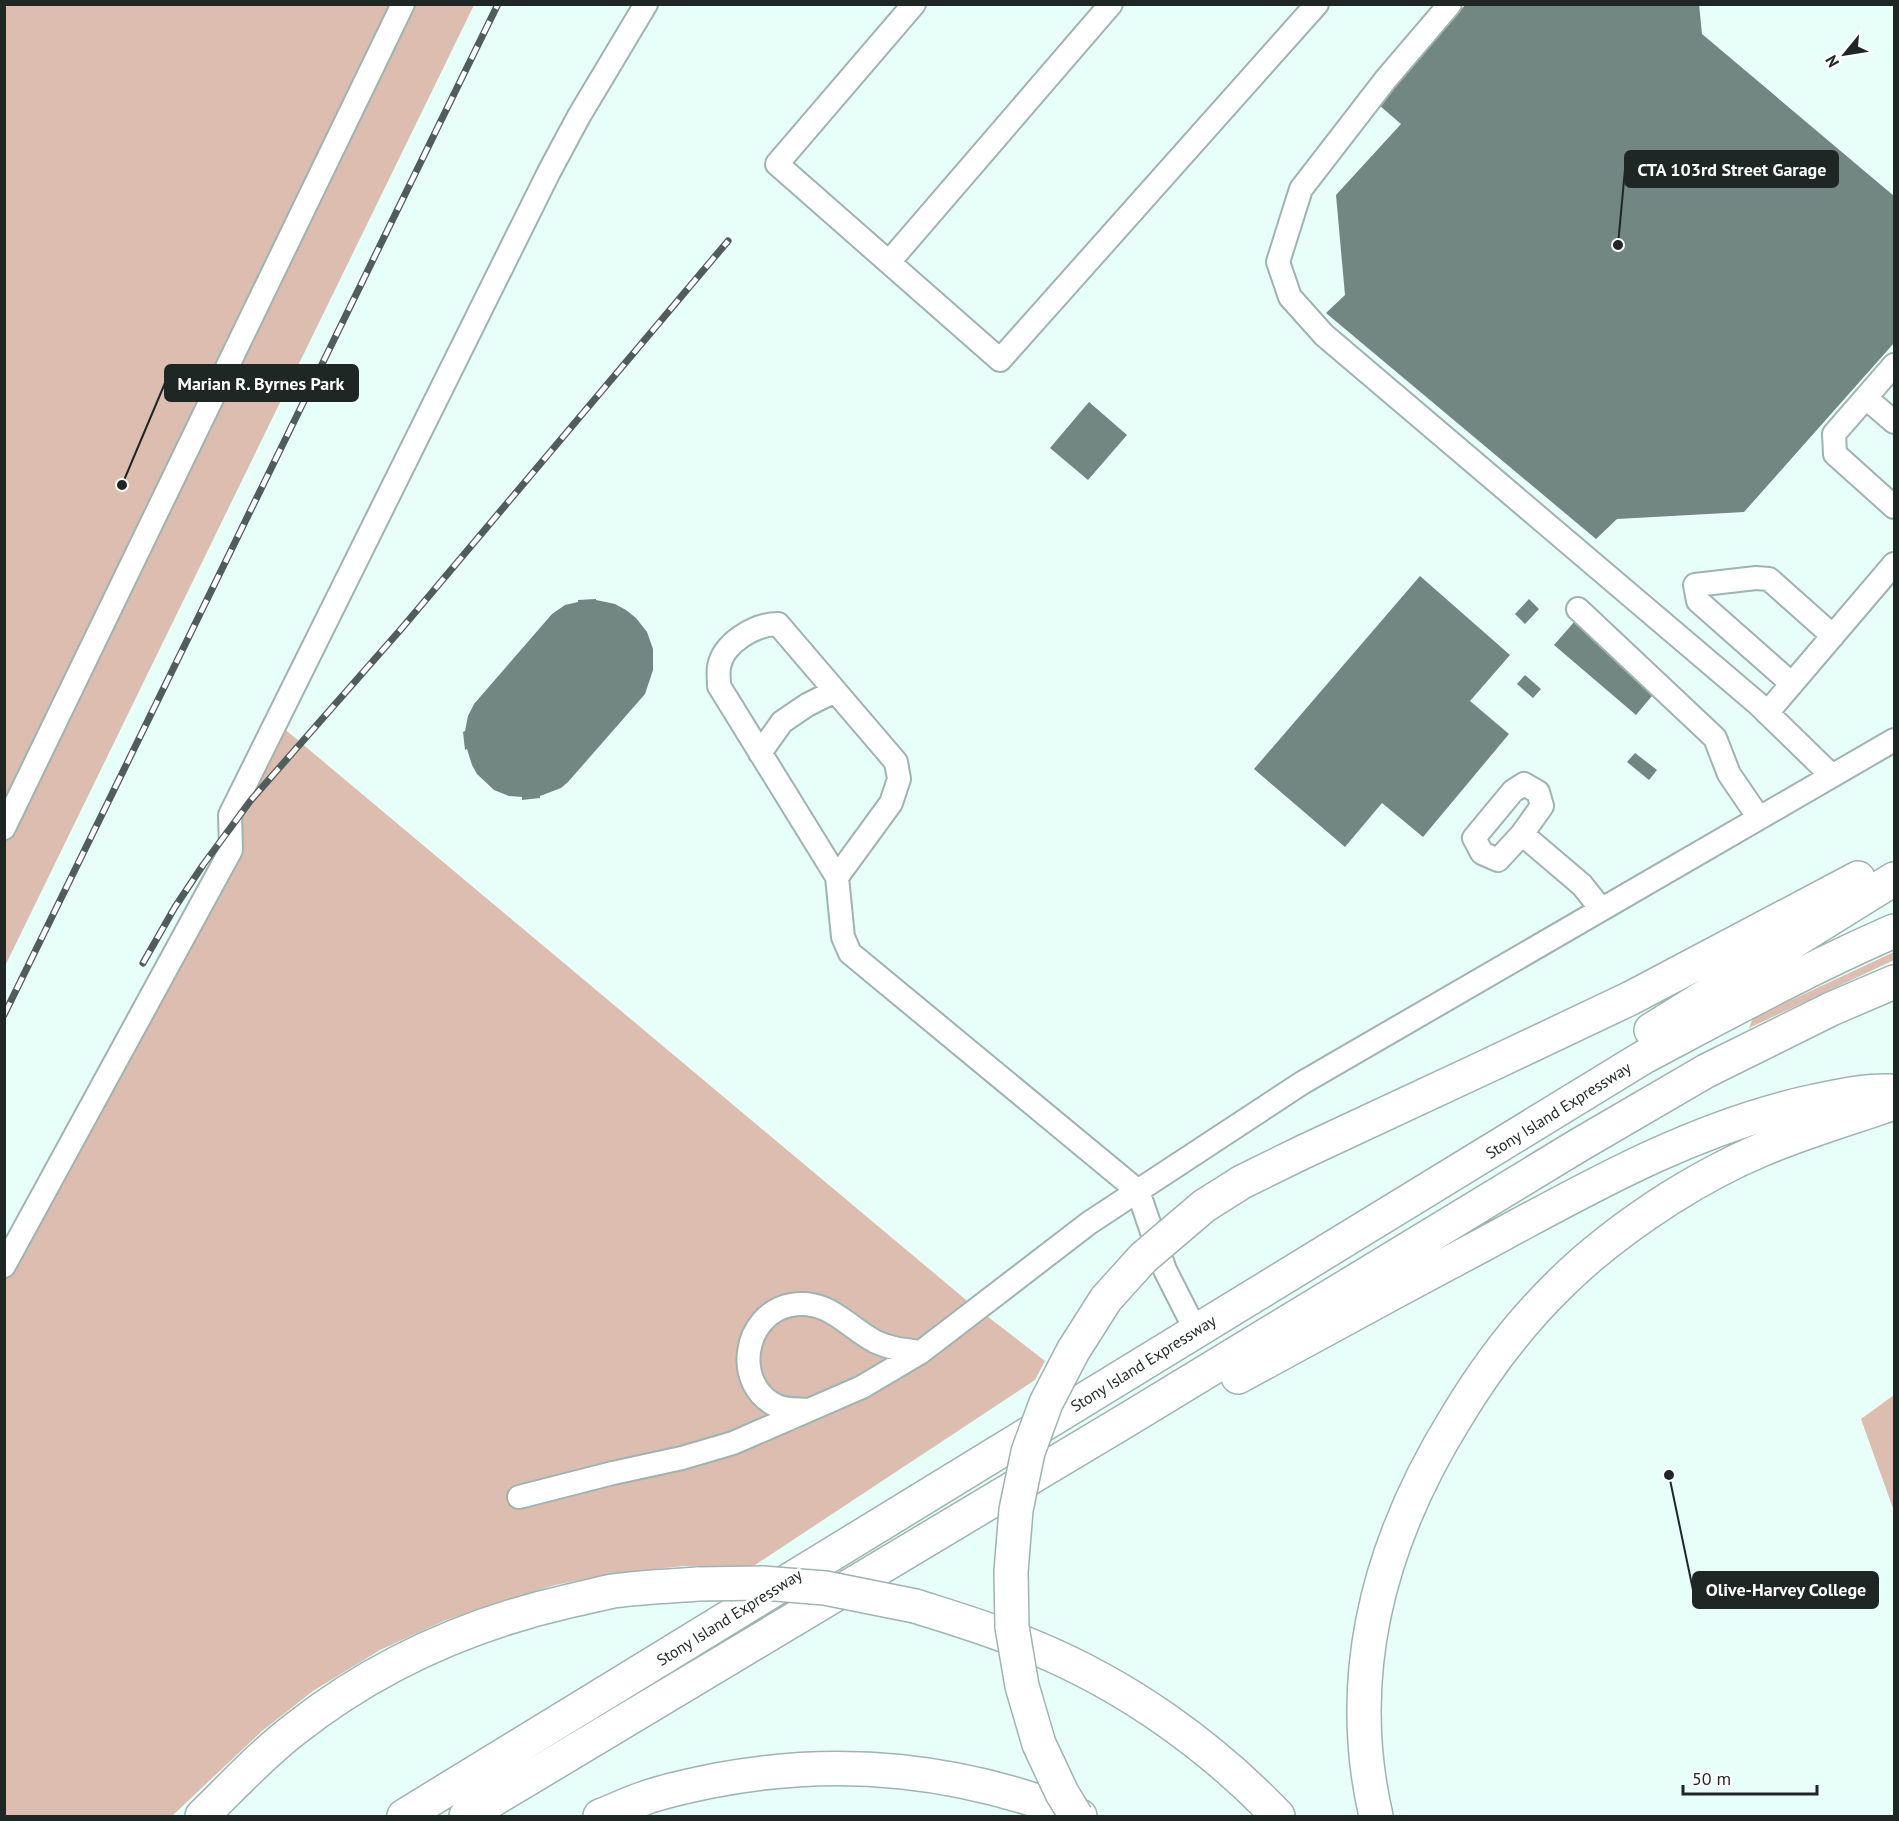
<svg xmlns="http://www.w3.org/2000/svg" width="1899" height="1821" viewBox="0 0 1899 1821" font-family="'PT Sans',sans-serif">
  <rect width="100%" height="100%" fill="#e7fef9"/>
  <path fill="#dcbdb0" d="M5 5H474L5 966Z
    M282 727 965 1299 1045 1361 1035 1380 752 1567 684 1566 618 1573 555 1585 446 1620 380 1650 313 1691 262 1731 172 1816H5V1254L38 1196Z
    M1894 952V960L1749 1028 1753 1018Z
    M1894 1395V1511L1861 1419Z"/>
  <path fill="#728682" d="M1466 4H1699L1702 34 1894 196V343L1744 512 1617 519 1596 539 1326 313 1345 295 1336 195 1401 124 1379 105Z
    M1089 402 1127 435 1088 480 1050 448Z
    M1420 576 1510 655 1470 701 1509 734 1423 837 1382 803 1345 847 1254 769Z
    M596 599V600L615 604 626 610 636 618 647 632 653 649V670L645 694 568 782 561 788 540 796V798L522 800V797L509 796 494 790 477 774 472 765 467 749 465 750 463 732 465 731 468 716 474 704 552 614 565 605 578 602V600Z
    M1529 599 1539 609 1525 624 1515 614Z
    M1575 621 1657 690 1636 715 1554 645Z
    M1525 675 1541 689 1533 698 1517 684Z
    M1635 753 1657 770 1649 780 1627 762Z"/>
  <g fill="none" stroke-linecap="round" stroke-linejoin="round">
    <defs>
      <path id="minor" d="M914 4 777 164 1000 360 1317 4
        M1450 4 1386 79 1301 189 1278 262 1290 297 1324 335 1757 703 1832 776
        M889 262 1111 4
        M1894 365 1834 434 1835 454 1894 507
        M1866 398 1894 422
        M1578 609 1715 738 1729 774 1759 818
        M1792 684 1698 601 1695 585 1756 578 1769 579 1833 636
        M1767 713 1894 564
        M760 753 782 722 807 705 835 691
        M4 828 403 4
        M1522 834 1542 806 1538 792 1524 784 1513 791 1474 838 1482 853 1498 860 1522 834 1582 885 1601 909
        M837 877 891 803 899 779 896 762 778 624C755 624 723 643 719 667 718 673 719 680 719 686L837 877 843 937 850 953 1138 1191 1165 1270 1196 1331
        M4 1266 231 850 230 815 549 172 579 116 646 4
        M808 1410C799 1409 785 1410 777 1406 732 1385 743 1314 791 1305 828 1298 847 1327 876 1342 891 1349 905 1350 921 1352
        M519 1497 613 1473 682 1458 733 1443 862 1387 921 1352 1089 1223 1302 1083 1894 740"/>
      <path id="highway" d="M1651 1030 1894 879
        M1496 1062 1631 998 1858 878
        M1238 1377C1320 1332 1403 1287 1486 1243 1591 1186 1697 1126 1815 1101 1840 1096 1866 1090 1891 1091
        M915 1606C956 1619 997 1631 1036 1648 1127 1686 1210 1745 1278 1816
        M202 1816C232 1787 261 1755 295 1729 376 1665 468 1624 569 1601 583 1598 598 1594 613 1591 641 1587 671 1586 699 1584
        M404 1816 1644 1057C1727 1013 1809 968 1894 931
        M466 1816 1130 1418 1579 1145 1706 1071 1831 1009 1894 982
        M600 1816C614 1811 627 1804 642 1799 666 1790 692 1785 717 1780 843 1756 961 1770 1080 1816
        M1376 1816C1343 1673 1381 1538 1457 1416 1486 1368 1519 1324 1559 1285 1592 1252 1631 1223 1670 1198 1699 1180 1730 1163 1761 1150 1803 1132 1851 1118 1894 1103"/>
    </defs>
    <use href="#minor" stroke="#9fb4b0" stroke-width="26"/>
    <use href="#highway" stroke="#9fb4b0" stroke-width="36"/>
    <use href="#minor" stroke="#fff" stroke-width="22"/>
    <use href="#highway" stroke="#fff" stroke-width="33"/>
    <defs>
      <path id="rail" d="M143 963 175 907 203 865 251 800 402 628 728 241
        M4 1015 498 4"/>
    </defs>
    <use href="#rail" stroke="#515d5a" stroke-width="7"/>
    <use href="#rail" stroke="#fff" stroke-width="4.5" stroke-dasharray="14" stroke-linecap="butt"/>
    <defs>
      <path id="highway-bridge" d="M699 1584 762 1583 825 1588 915 1606
        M1076 1816 1062 1793 1039 1744 1022 1686 1012 1627 1011 1572 1016 1510 1028 1452 1046 1403 1073 1351 1106 1299 1143 1258 1204 1206 1242 1182 1301 1153 1496 1062"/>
    </defs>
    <use href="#highway-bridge" stroke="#9fb4b0" stroke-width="36" stroke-linecap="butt"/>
    <use href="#highway-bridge" stroke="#fff" stroke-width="33"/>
  </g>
  <g text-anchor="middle" stroke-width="6" stroke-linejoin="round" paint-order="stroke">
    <g font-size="16" fill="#1f2725" stroke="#fff">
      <text transform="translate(1558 1110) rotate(-32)" y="6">Stony Island Expressway</text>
      <text transform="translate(1143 1363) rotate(-32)" y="6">Stony Island Expressway</text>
      <text transform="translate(729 1617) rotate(-32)" y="6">Stony Island Expressway</text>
    </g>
  </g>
  <path fill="none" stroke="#1f2725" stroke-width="2" d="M1618 245L1625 169M122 485L165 383M1669 1475L1693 1590"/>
  <g fill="#1f2725" stroke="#fff" stroke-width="2">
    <circle cx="1618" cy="245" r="6"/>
    <circle cx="122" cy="485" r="6"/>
    <circle cx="1669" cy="1475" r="6"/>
  </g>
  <g fill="#1f2725" stroke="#1f2725" stroke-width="2">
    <rect x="1625" y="151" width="213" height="36" rx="6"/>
    <rect x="165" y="365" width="193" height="36" rx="6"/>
    <rect x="1693" y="1572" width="185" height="36" rx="6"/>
  </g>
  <g font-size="18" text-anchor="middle" font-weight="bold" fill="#fff">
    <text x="1732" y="176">CTA 103rd Street Garage</text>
    <text x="261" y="390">Marian R. Byrnes Park</text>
    <text x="1786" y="1596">Olive-Harvey College</text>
  </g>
  <rect width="1899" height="1821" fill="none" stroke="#1f2725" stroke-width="12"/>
  <g transform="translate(1845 54) rotate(240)" stroke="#ffffff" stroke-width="4.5" paint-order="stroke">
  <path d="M0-4.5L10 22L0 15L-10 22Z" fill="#1f2725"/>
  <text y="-9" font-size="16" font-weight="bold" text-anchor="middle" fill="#1f2725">N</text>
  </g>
  <path d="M1683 1785v9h134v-9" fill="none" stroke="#1f2725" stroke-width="3"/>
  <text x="1692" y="1785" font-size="18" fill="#1f2725" stroke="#ffffff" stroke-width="4.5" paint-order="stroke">50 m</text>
</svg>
